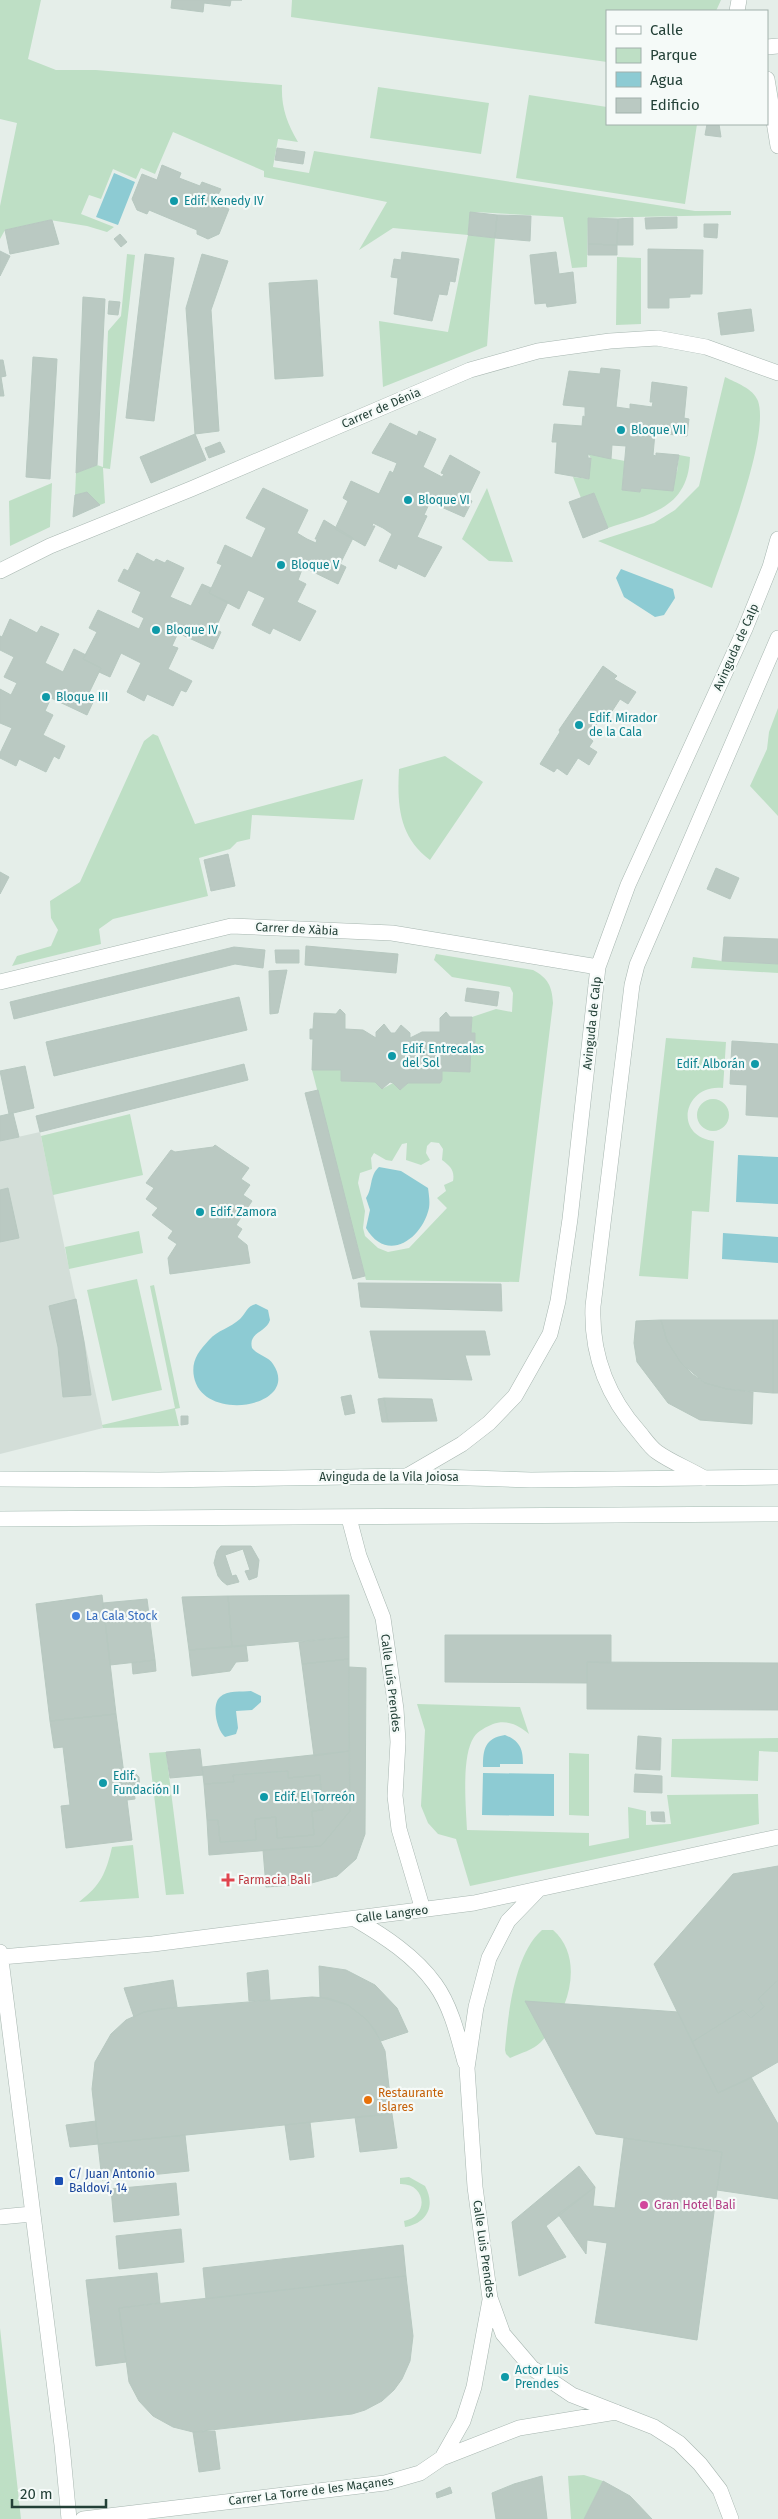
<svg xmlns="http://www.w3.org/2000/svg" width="778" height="2519" viewBox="0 0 778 2519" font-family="'Fira Sans',sans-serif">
  <rect width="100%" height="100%" fill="#e5eee9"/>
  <path fill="#d3ded8" d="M40 1132 103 1428 0 1454V1141Z"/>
  <path fill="#bedfc5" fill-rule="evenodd" d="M0 0H41L28 59 56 70H96L282 85C281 107 287 123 298 142L278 139 273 167 309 173 314 151 695 211H731V215L588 218 587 267 572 268 563 217 475 212 474 219 469 222 468 235 495 238 487 346 383 387 379 321 448 332 468 235 393 228 359 250 387 202 264 177V171L173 132 155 174 141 168 136 179 113 169 101 199 89 195 81 214 114 227 107 232 87 226 50 220 5 230 0 239V206L17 123 0 119Z
    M292 0H721L716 11H607V62L291 17Z
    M378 87 489 103 481 154 370 138Z
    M529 95 607 107V124H697L685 204 516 178Z
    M127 254 135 255 110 469 103 468 105 503 100 505 87 492 75 495 76 473 97 465 103 467 108 331 121 316Z
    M617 257 641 258V324L616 325Z
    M725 377C736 383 753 388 758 401 770 436 725 550 712 588L598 541 654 523 675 510 699 486Z
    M588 454 625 461 622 490 640 492 641 488 677 472 679 455 690 457C688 509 650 514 608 528L594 493 581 498 573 477 588 479 591 458Z
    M52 483 50 527 10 546 9 501Z
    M487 488 513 562 489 561 462 539Z
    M778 708V816L750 786 767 749 769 732Z
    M153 734 158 736 195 824 363 779 354 820 252 815 250 839 237 842 230 849 199 858 208 896 113 919 99 929 101 944 12 966 17 956 51 946 58 930 51 918 50 901 80 882 144 741Z
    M445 756 483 782 430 860C399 837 397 805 399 769Z
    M436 954 533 970C548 978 552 986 553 1003L519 1282 366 1280 312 1070H341V1081L375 1082 382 1089 393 1083 400 1090 408 1083H440L442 1080V1071L470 1072 471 1043H475V1034L471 1033 472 1017 496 1009 512 1012 513 993 510 987 452 977 434 960ZM431 1142 439 1143 443 1149 442 1160C450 1166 455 1170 453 1181L444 1185 446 1191 437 1198 447 1208 409 1248 388 1252 378 1248 365 1236 363 1228 365 1211 358 1183 360 1173 372 1169 371 1158 374 1153 386 1160 392 1161 402 1144 407 1143 406 1160 421 1165 430 1160 426 1153 427 1146Z
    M693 957 722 961 778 964V973L691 968Z
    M666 1038 726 1042 723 1088C684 1083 672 1136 714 1141L709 1212 692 1211 688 1279 639 1276Z
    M697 1115a16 16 0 1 1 32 0a16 16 0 1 1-32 0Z
    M130 1114 143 1175 53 1195 41 1136Z
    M139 1231 143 1253 69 1269 65 1247Z
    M137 1279 162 1390 112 1401 87 1290Z
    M154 1285 180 1408 175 1409 179 1426 103 1428 102 1425 175 1408 150 1286Z
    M417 1704 520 1707 529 1734C519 1725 506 1719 493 1724 486 1727 478 1731 474 1737 461 1756 466 1807 467 1830L589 1833V1846L629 1838 628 1807 646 1811V1825L671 1824 667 1795 758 1794 759 1824 470 1886 456 1839 438 1834 428 1823 421 1806 425 1730Z
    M778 1738V1752L759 1751 758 1781 671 1777 672 1739Z
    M166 1752 184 1894 166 1895 149 1753Z
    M569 1753 589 1754V1816L569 1815Z
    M133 1845 139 1898 79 1902C101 1885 106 1873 112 1847Z
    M542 1930H553C586 1959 568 2014 541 2042 533 2050 521 2053 510 2058L506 2054 505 2050C508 2015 514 1954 542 1930Z
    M409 2177 425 2186C436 2206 427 2223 405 2227L404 2221C430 2216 426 2183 400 2184V2178Z
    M0 2328 21 2519H0Z
    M584 2475 603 2481 584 2519H571L568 2476Z"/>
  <path fill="#8dcbd3" d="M114 173 135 182 118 225 96 217Z
    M621 569 673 589 675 598 664 615 655 617 624 597 616 578Z
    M738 1155 778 1157V1204L736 1202Z
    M379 1167 401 1171 428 1188C429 1195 430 1202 429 1208 422 1239 387 1264 366 1228L370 1210 366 1198C373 1188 369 1176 379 1167Z
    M723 1233 778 1237V1263L722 1259Z
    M256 1304 268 1310 270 1320C266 1333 248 1332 252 1348 257 1355 268 1356 273 1364 302 1407 203 1424 194 1377 191 1361 198 1352 209 1340 218 1330 230 1328 240 1319 246 1313 247 1306 256 1304Z
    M251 1691 261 1696V1702L252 1710 236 1711 238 1728 236 1734 225 1737C217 1731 211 1705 220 1697 227 1690 242 1692 251 1691Z
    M505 1735C520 1741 523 1749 523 1764H500V1767H483C483 1749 485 1738 505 1735Z
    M483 1773 554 1774V1816L482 1815Z"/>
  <path fill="#bac9c2" stroke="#b7c8c0" d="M172 0H242H231L230 6 204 3 203 12 171 8Z
    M707 124H719L721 137 705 135Z
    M277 148 305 152 303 164 275 160Z
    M162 165 181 173 179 178 200 186 202 182 221 189 214 203 229 209 219 234 208 239 197 234V230L149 210 147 214 137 210 132 199 142 174 157 180Z
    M470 212 497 215 495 238 468 235Z
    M497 215 531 216 530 241 495 238Z
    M677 217V228L646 229 645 218Z
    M588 218 618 219 617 245 588 244Z
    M633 218V245H617L618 219Z
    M50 220H52L59 244 10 254 5 230Z
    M704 224H718L717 238 704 237Z
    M120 234 127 242 121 247 114 239Z
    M588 244 617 245V255H588Z
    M648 249 703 250 702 294H690V297L669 298V308H648Z
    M0 251 10 256 0 276Z
    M402 252 459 259 455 282 450 281 447 295 439 294 432 321 394 314 398 278 391 277 394 259 401 260Z
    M556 252 559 274 573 272 576 303 547 307 546 303 535 304 530 255Z
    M145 254 174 258 154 421 126 418Z
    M202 254 228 261 211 310 219 431 195 434 186 308Z
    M317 280 323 376 275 379 269 283Z
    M83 297 105 299 97 465 76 473Z
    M109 301 120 302 118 315 108 314Z
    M751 309 754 331 721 335 718 313Z
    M33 357 57 359 50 479 26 477Z
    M0 360H3L6 376 1 377 4 396H0Z
    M601 368 620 370 616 407 630 409V404L652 407 653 402H650L652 382 687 387 684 418 689 419 687 436 655 433 653 455 656 456V453L679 455 673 491 641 488 640 492 622 490 626 446 612 445 611 459 588 454V458H591L589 479 555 473 557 442H552L554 424 582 426 583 416 585 417V407L563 405 569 371 600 374Z
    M390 423 417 436 419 431 436 439 423 467 442 477 444 474 441 473 450 455 480 472 467 499 472 501 464 517 430 502 424 515 427 516 417 537 442 547 425 577 398 564 396 569 379 561 392 534 383 528 373 523 372 526H375L365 546 335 529 348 501 343 498 351 481 379 494 390 471 393 473 397 463 372 453Z
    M195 434 206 460 151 483 140 457Z
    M220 442 225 452 209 458 205 448Z
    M263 488 308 510 297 533 307 539 316 543 317 539H315L324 520 353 538 340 564 346 567 338 584 303 567 298 580 306 584 297 602 316 611 300 641 273 628 270 634 252 625 265 598 248 590 239 609 209 593 222 565 217 563 225 545 252 558 266 528 246 518Z
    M87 492 100 505 73 517 75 495Z
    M594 493 608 528 583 538 569 502Z
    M137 553 154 562 156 559 165 563 167 560 184 568 170 597 191 606 202 584 211 588 209 593 228 602 215 629 221 632 213 649 178 633 172 646 178 648 168 669 192 681 186 692 181 690 173 706 147 694 144 701 127 692 141 663 121 653 110 677 99 672 101 668 83 659 97 632 89 628 98 610 139 629 144 618 132 612 141 592 118 581 124 569 128 571Z
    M10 619 37 633 41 626 59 634 45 663 63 672 74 649 86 655 83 659 101 668 88 695 95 698 87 715 51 698 45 711 53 715 43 735 65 746 59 759 54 756 46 772 19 759 16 766 0 758V753L12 728 0 723V689L11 695 17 683 4 677 14 657 0 650V636L2 637Z
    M603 666 617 676 614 679 636 692 628 704 620 699 607 719 602 716 588 737 593 741 589 747 597 752 589 765 578 758 567 775 557 768 554 772 540 764 560 732 559 730Z
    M228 854 235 886 211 891 204 860Z
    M716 868 739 878 730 899 707 889Z
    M0 872 9 877 0 894Z
    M724 937 778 939V964L722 961Z
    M306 946 398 954 396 973 305 965Z
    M234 947 265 950 263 968 235 964 14 1019 10 1002Z
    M275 950H299V963H276Z
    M287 970 278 1013 270 1014 269 971Z
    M467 988 499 992 497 1006 465 1001Z
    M239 997 247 1030 54 1076 46 1042Z
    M340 1009 345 1014V1029L363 1030 376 1038V1032L384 1024 391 1033H395L401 1025 410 1033V1038L422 1032H440V1018L446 1012 450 1017H472L471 1033H475V1043H471L470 1072 442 1071V1080L440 1083H408L400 1090 393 1083 390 1082 382 1089 375 1082 341 1081V1070H312L313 1039H310V1029H313L314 1013 336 1014Z
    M732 1041 778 1044V1117L746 1115 747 1085 730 1084Z
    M244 1064 248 1080 40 1132 36 1116Z
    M25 1066 34 1108 9 1114 0 1071Z
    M318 1090 365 1276 353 1279 305 1093Z
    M13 1113 19 1137 0 1141V1116Z
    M215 1145 249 1168 241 1179 250 1185 243 1195 252 1201 236 1225 242 1229 237 1237 247 1245 250 1263 170 1274 168 1258 177 1244 168 1238 173 1231 152 1215 158 1208 146 1199 154 1188 146 1183 171 1150 175 1152 213 1147Z
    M8 1188 19 1238 0 1242V1190Z
    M358 1283 501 1284 502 1311 361 1307Z
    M76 1299 84 1342 91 1395 63 1397 58 1347 49 1306Z
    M661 1320 667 1341 681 1363 692 1374 705 1383 727 1389 753 1392 752 1424 700 1420 668 1403 637 1362 634 1343 636 1321Z
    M661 1320H773V1393L727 1389 705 1383 681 1363 667 1341Z
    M773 1320H778V1393H773Z
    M370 1331H485L490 1355H465L472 1380 379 1378Z
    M351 1395 355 1413 345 1415 341 1397Z
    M384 1398 432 1399 437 1421 388 1422Z
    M384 1398 388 1422H382L378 1399Z
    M181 1416H188V1424L181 1425Z
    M221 1546H251L259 1560 257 1577 249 1580 245 1571 250 1570 243 1549 225 1555 232 1576 236 1575 239 1582 227 1585 222 1581 218 1576 214 1563 217 1551Z
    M102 1595 116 1714 50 1721 36 1604Z
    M349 1595V1637L232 1647 228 1596Z
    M228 1596 232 1647 189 1650 182 1597Z
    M147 1599 155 1660 110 1665 103 1603Z
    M445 1635H611V1663L587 1662V1683L445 1682Z
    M349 1637V1659L302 1664 299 1642Z
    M246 1645 248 1661 236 1662 230 1671 192 1676 189 1650Z
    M349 1659V1751L314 1756 302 1664Z
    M155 1660 156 1671 133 1674 132 1663Z
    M587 1662 778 1663V1710L587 1709Z
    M349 1667 366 1668 365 1834 356 1859 337 1876 308 1884 266 1887 263 1850 321 1846 350 1811Z
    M116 1714 124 1774 134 1772 139 1777 140 1789 134 1790 135 1799 127 1800 132 1840 66 1848 61 1806 70 1805 63 1747 54 1748 50 1721Z
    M638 1736 661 1738 660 1770 636 1769Z
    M200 1749 203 1775 170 1778 166 1752Z
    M349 1751 350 1811 321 1846 209 1855 207 1820H218L220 1842 256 1840 255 1819 276 1817 277 1838 314 1835 312 1811 323 1810 320 1775 288 1778V1771L233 1775 234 1782 204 1784 202 1767Z
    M288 1771V1778L320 1775 323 1810 312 1811 314 1835 277 1838 276 1817 255 1819 256 1840 220 1842 218 1820H207L204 1784 234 1782 233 1775Z
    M635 1774 662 1776V1793L634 1792Z
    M651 1812H664L665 1822 652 1821Z
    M778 1866V1980L758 1999 764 2007 751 2018 743 2010 692 2042 654 1964 733 1874Z
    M319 1966 346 1970 375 1985 397 2008 408 2032 381 2041 367 2020 348 2005 320 1997Z
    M268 1970 270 2000 249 2001 247 1973Z
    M173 1980 177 2007 144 2012 134 2017 124 1988Z
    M778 1980V2062L747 2080 718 2093 692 2042 743 2010 751 2018 764 2007 758 1999Z
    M312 1997 328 1998 348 2005 367 2020 375 2030 385 2051 392 2114 98 2144 92 2089 95 2062 111 2034 126 2020 144 2012 159 2009Z
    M525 2001 678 2012 718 2093 751 2077 778 2124V2199L717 2190 722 2152 596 2134Z
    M392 2114 397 2148 360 2152 355 2117Z
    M96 2121 98 2144 70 2147 66 2125Z
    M310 2122 314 2157 290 2160 285 2125Z
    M185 2135 189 2171 102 2180 98 2144Z
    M624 2138 722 2152 697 2340 595 2323 607 2243 587 2240 586 2254 558 2214 595 2187 593 2206 615 2208Z
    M579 2166 595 2187 546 2226 566 2257 519 2276 512 2222Z
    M176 2183 179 2215 114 2222 111 2189Z
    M181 2229 184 2262 119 2269 116 2236Z
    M403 2245 406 2276 206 2299 203 2268Z
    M157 2273 160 2303 119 2308 126 2362 96 2366 86 2280Z
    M406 2276 413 2336 410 2361 402 2379 394 2390 382 2401 365 2410 352 2414 193 2432 173 2427 153 2416 139 2401 129 2382 119 2308Z
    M215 2431 220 2469 199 2472 193 2432Z
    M542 2476 547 2519H496L492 2493 514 2484Z
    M603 2481 630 2496 652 2519H584Z
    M450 2487 452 2493 437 2498 436 2493Z"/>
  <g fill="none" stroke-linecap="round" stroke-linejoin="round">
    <defs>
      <path id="minor" d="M737 11 739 0
        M767 47 778 46
        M767 79 778 146
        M0 571 50 546 191 489 470 370 538 351 610 341 657 338 706 347 778 373
        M0 982 231 926 392 933 598 967
        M407 1476 462 1444 489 1423 515 1396 550 1334 558 1301 570 1219 598 967 628 885 745 629 770 567 778 539
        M704 1478C689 1469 671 1462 657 1452 650 1447 645 1439 639 1432 608 1397 591 1354 593 1306L632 985 637 965 778 638
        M349 1518 359 1556 383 1618 396 1709 398 1742 395 1796 399 1829 423 1910
        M539 1889 508 1921 489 1958 476 2007 467 2068 475 2187 490 2298 503 2334 532 2368 572 2395 654 2427 679 2443 700 2464 720 2490 731 2519
        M355 1919C384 1936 415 1956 435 1984 451 2006 458 2036 465 2062
        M0 1952 62 2445 69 2519
        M1 1957 153 1944 474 1903 778 1837
        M0 2217 32 2214
        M442 2458 463 2421 474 2387 490 2300
        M83 2519 385 2483 420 2473 442 2458 519 2428 616 2412"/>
      <path id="secondary" d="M0 1479 159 1480 407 1476 531 1480 778 1477
        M0 1519 778 1514"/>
    </defs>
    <use href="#minor" stroke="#a7b6b0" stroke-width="16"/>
    <use href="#secondary" stroke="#a3bab1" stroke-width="16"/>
    <use href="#minor" stroke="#fff" stroke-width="15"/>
    <use href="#secondary" stroke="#fff" stroke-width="15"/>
  </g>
  <g fill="#0f9aa8" stroke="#f5faf8" stroke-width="2">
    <circle cx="174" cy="201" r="5"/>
    <circle cx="621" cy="430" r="5"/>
    <circle cx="408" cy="500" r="5"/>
    <circle cx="281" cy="565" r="5"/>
    <circle cx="156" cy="630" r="5"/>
    <circle cx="46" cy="697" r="5"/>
    <circle cx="579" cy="725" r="5"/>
    <circle cx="392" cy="1056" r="5"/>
    <circle cx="755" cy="1064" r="5"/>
    <circle cx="200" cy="1212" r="5"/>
    <circle cx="103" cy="1783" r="5"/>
    <circle cx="264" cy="1797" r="5"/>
    <circle cx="505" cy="2377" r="5"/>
  </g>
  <circle fill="#3f7fe0" stroke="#f5faf8" stroke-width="2" cx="76" cy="1616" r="5"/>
  <path fill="#e0444e" stroke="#f5faf8" stroke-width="2" d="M225.5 1872.5h5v5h5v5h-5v5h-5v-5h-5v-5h5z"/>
  <circle fill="#e8710a" stroke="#f5faf8" stroke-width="2" cx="368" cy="2100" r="5"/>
  <rect fill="#1a4fb4" stroke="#f5faf8" stroke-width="2" x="54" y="2176" width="10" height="10" rx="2.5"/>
  <circle fill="#d1479c" stroke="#f5faf8" stroke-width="2" cx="644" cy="2205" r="5"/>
  <g text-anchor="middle" stroke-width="4.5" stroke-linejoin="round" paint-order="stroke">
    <g font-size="12" fill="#0d838f" stroke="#f5faf8" text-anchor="start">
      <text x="184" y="205">Edif. Kenedy IV</text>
      <text x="631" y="434">Bloque VII</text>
      <text x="418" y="504">Bloque VI</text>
      <text x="291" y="569">Bloque V</text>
      <text x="166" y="634">Bloque IV</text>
      <text x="56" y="701">Bloque III</text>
      <text x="589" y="722">Edif. Mirador<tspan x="589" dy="14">de la Cala</tspan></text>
      <text x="402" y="1053">Edif. Entrecalas<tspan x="402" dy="14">del Sol</tspan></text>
      <text x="745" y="1068" text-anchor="end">Edif. Alborán</text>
      <text x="210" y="1216">Edif. Zamora</text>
      <text x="113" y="1780">Edif.<tspan x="113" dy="14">Fundación II</tspan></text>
      <text x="274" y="1801">Edif. El Torreón</text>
      <text x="515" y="2374">Actor Luis<tspan x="515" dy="14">Prendes</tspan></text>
    </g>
    <g font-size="12" fill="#234037" stroke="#f5faf8">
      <text transform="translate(381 408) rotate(-23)" y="4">Carrer de Dénia</text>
      <text transform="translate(736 647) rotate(-66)" y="4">Avinguda de Calp</text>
      <text transform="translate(297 929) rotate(3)" y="4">Carrer de Xàbia</text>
      <text transform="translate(592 1023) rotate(-84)" y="4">Avinguda de Calp</text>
      <text x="389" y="1481">Avinguda de la Vila Joiosa</text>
      <text transform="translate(391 1683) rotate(83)" y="4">Calle Luís Prendes</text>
      <text transform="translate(392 1914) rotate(-7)" y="4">Calle Langreo</text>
      <text transform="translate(484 2249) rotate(82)" y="4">Calle Luis Prendes</text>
      <text transform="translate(311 2491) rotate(-7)" y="4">Carrer La Torre de les Maçanes</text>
    </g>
    <g font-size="12" fill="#366cbe" stroke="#f5faf8" text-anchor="start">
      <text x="86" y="1620">La Cala Stock</text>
    </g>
    <g font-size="12" fill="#be3a42" stroke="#f5faf8" text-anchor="start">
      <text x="238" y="1884">Farmacia Bali</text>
    </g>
    <g font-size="12" fill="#c56008" stroke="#f5faf8" text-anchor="start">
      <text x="378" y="2097">Restaurante<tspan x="378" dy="14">Islares</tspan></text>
    </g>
    <g font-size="12" fill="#164399" stroke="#f5faf8" text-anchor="start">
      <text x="69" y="2178">C/ Juan Antonio<tspan x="69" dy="14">Baldoví, 14</tspan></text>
    </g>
    <g font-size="12" fill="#b23c85" stroke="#f5faf8" text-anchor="start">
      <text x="654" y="2209">Gran Hotel Bali</text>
    </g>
  </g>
  <rect x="606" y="10" width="162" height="115" fill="#f5faf8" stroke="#a1b0ab"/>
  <rect x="616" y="26" width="25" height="8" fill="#ffffff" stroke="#a1b0ab"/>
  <text x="650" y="35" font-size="15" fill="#234037">Calle</text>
  <rect x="616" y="48" width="25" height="15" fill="#bedfc5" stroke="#a1b0ab"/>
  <text x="650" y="60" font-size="15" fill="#234037">Parque</text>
  <rect x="616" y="72" width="25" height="15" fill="#8dcbd3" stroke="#a1b0ab"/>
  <text x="650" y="85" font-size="15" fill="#234037">Agua</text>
  <rect x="616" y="98" width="25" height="15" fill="#bac9c2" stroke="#a1b0ab"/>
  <text x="650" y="110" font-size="15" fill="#234037">Edificio</text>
  <path d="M12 2499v8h94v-8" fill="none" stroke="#234037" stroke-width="2.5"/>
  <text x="20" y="2499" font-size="15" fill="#234037" stroke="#f5faf8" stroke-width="4" paint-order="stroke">20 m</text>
</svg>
